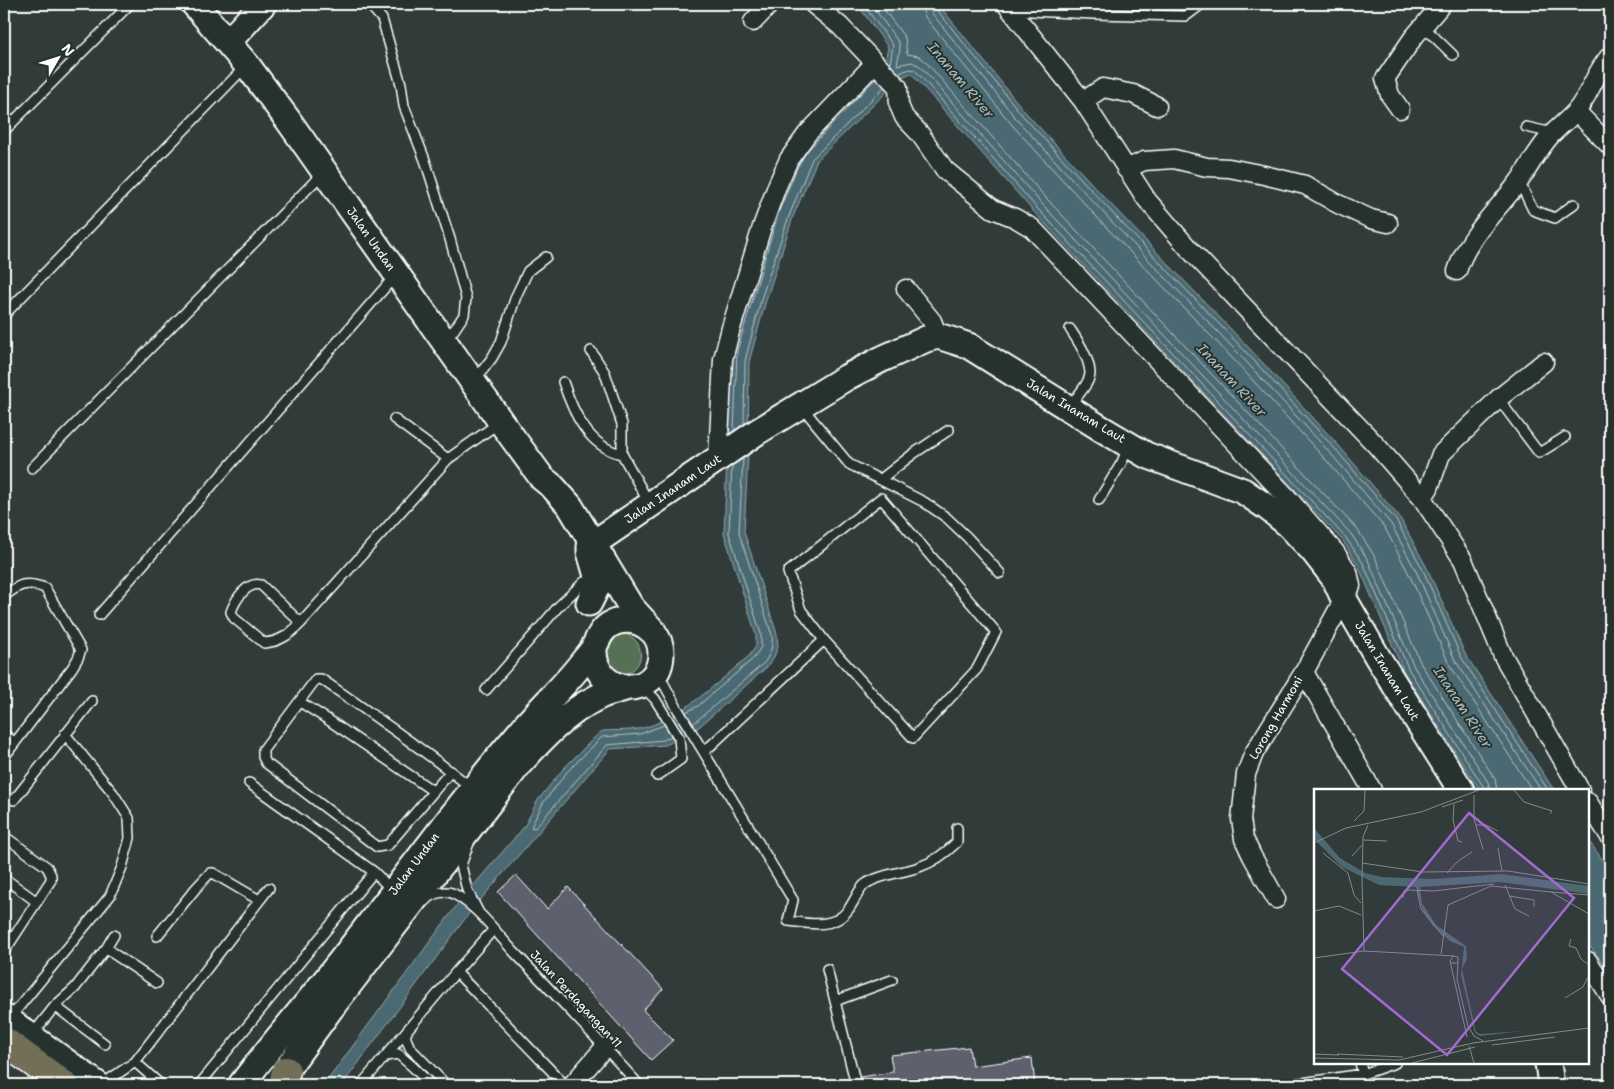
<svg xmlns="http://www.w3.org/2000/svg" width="1614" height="1089" viewBox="0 0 1614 1089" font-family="'Shantell Sans',sans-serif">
  <rect width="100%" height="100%" fill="#313c3a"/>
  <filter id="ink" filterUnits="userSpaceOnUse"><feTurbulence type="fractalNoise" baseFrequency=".02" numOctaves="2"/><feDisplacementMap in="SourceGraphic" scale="10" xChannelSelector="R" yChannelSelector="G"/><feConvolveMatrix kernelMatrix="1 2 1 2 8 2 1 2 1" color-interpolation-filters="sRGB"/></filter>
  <g filter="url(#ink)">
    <path fill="#576f54" stroke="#abb7aa" d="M620 633C651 637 645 679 614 674L600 648 603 642Z"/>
    <path fill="#4c6972" stroke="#94a5aa" d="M857 4H938L1026 113 1121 215 1249 348 1340 447 1400 518 1427 568 1465 654 1554 790H1480L1404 672 1358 565 1343 541 1033 211 911 73 902 77 817 160 793 217 767 297 749 362 748 455 744 532 777 634 778 646 774 657 768 666 699 727 666 745 610 749 470 912 342 1085H324L460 901 524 827 538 800 563 769 599 733 603 731C615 730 627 731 638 729 679 721 719 681 750 655L756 646V635L724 533 731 357 774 209 803 148 885 61 888 47Z
      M1588 840 1610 870V972L1588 944Z"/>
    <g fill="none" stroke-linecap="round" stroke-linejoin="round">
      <path stroke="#b7c3c7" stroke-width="1" d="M863 4 893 45 890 64
        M871 4 899 43 900 49 897 65 912 62 920 66 1042 204 1351 534 1368 560 1414 667 1488 782 1490 790
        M880 4 905 38 907 54 919 56 925 61 1047 199 1357 529 1375 557 1421 664 1495 779 1497 790
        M921 4 925 17 1013 126 1107 228 1235 361 1326 460 1385 528 1410 576 1449 664 1532 790
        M928 4 931 12 1018 121 1113 223 1240 355 1332 455 1391 524 1417 573 1455 660 1541 790
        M935 4 936 9 1023 116 1117 218 1245 351 1337 451 1396 520 1423 570 1461 657 1548 790
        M899 73 910 69 915 70 1037 208 1346 538 1363 563 1409 670 1483 786 1484 790
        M744 424 745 361 762 296 789 216 812 159 884 87
        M734 431 737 351 779 211 797 168 807 151 876 78
        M686 712 698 706 754 658 761 647V634L729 533 732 465
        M693 724 764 663C771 653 773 646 772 635L739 533 743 458
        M664 725 640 734 602 737 567 772 543 803 531 827 535 828 607 745 664 740 671 736"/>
    </g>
    <path fill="#5e616e" stroke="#fff" d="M516 875 547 909 568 887 663 989 643 1010 673 1040 651 1060 498 892Z
      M969 1047 972 1066 1032 1058 1035 1085H862L860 1077 893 1072 890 1055Z"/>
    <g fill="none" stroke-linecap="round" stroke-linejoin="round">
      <defs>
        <path id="lane" d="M369 4 382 19 401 84 404 106 425 160 450 239 466 298 464 315 454 330 442 338
          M1010 10 1093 14 1186 16 1202 4
          M1423 26 1453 55
          M1526 127 1553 133
          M4 131 130 4
          M1519 181 1533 210 1555 218 1574 204
          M4 315 246 66
          M591 351 605 373 622 424V454L649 503
          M475 380 492 358 501 342 516 296 528 271 546 257
          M563 382C573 412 588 447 622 454
          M1499 398 1506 409 1539 453 1565 437
          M802 407 849 464 924 502 947 518 967 537 1000 573
          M1069 407C1075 398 1090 384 1090 373 1089 357 1078 341 1070 329
          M394 419 448 459
          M32 468 324 172
          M881 479 913 454 949 430
          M1099 500 1122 462 1128 447
          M4 596C20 584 25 581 45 588L81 650 78 658 72 668 4 757
          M99 615 395 276
          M301 623 261 585C247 581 235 600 231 612L234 618 264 643C280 642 290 634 301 623L448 459 500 422
          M658 673 677 708 793 900 788 921C805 923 823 927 838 919 854 910 856 889 867 883 882 874 902 873 919 867 934 862 946 853 957 842V828
          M641 685 655 699 679 738 681 759 657 776
          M486 690 558 607 584 582
          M300 702 327 719 433 791
          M4 734 15 743
          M704 752 824 640 801 610 788 572 881 498 996 632 977 669 913 738 824 640
          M451 771 388 845 377 847 266 763 263 757V750L316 679H321C372 714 424 750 473 789
          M14 800 92 701
          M4 836 47 867 51 875V880L4 952
          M469 843 461 865 467 890 478 911
          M374 872 393 891
          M4 878 37 902
          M425 901C431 893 447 889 456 895 480 909 497 934 516 954 557 997 599 1040 639 1085
          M157 936 196 888 210 873H213L259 900
          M107 947 114 935
          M827 969 856 1085
          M456 972 565 1085
          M835 1001 892 980
          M55 1006 105 1044
          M10 1018 110 896 122 867 130 838 129 818 113 793 65 734
          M407 1032 405 1036 410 1048 446 1085
          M32 1035 55 1006 75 988 107 947 114 954 157 983
          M386 1056 398 1054 413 1067 431 1085
          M135 1062 161 1085
          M1360 1063 1363 1074
          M101 1085 135 1062 269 888
          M199 1085 374 872 249 783
          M361 1085 456 972 493 930
          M1288 1085 1363 1074 1395 1063"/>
        <path id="street" d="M813 4 840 26 898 87 899 105 904 117 920 134 945 170 993 209 1015 218 1032 228 1286 496 1335 552 1348 572 1351 586 1304 672 1254 753 1246 774 1241 819 1244 839 1252 856 1276 899
          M1006 4 1083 101 1147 200 1190 250 1376 445 1422 498 1463 560 1503 656 1580 790
          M753 22 770 4
          M1083 101 1103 88 1133 94 1157 106
          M1400 109 1390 95 1385 79 1413 38 1442 4
          M1576 111 1610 146
          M1126 169 1144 161 1174 159 1207 167 1229 168 1264 175 1305 185 1338 204 1371 219 1388 223
          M1457 271C1469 234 1498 210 1520 180 1531 164 1540 146 1553 133 1561 125 1569 119 1576 111 1590 95 1595 72 1610 56
          M906 289 932 321 938 336
          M718 458 723 359 731 328 762 227 777 186 789 159 807 134 875 63
          M1422 498 1429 488 1441 454 1499 398 1544 362
          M1304 672 1372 790
          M1588 802 1610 837
          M1588 961 1610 996
          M572 1085 605 1047"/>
        <path id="secondary" d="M194 4 247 65 288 120 501 422 542 478 553 487 570 506 631 607 653 631
          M228 42 263 4
          M589 603 599 583 590 552V547L594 543 757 432 847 377 882 359 926 339 938 336 954 341 969 346 1102 429 1146 455 1243 491 1268 508 1289 525 1314 552 1335 579 1344 599 1378 658 1461 790
          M4 1017 98 1085
          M1548 1063 1551 1085
          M241 1085C271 1045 305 1007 336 967 399 886 459 803 526 725 544 704 564 686 581 664 585 659 590 654 593 649 598 640 600 630 611 624 622 618 637 619 647 627 656 633 661 643 661 653 661 700 592 699 594 648
          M275 1085 331 1008 519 764C541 740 566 713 596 698 605 693 616 691 625 688"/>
        <path id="primary" d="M4 1041 64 1085
          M283 1085 286 1071"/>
      </defs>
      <use href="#lane" stroke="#fff" stroke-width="12"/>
      <use href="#street" stroke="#fff" stroke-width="21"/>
      <use href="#secondary" stroke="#fff" stroke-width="29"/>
      <use href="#primary" stroke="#fff" stroke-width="31"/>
      <use href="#lane" stroke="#26332d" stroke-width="9"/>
      <use href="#street" stroke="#26332d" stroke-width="18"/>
      <use href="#secondary" stroke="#26332d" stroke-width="25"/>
      <use href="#primary" stroke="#726e59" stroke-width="28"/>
    </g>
  </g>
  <g text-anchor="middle" stroke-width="4" stroke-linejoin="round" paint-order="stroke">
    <g font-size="12" fill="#fff" stroke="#26332d">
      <text transform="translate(371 239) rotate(55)" y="4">Jalan Undan</text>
      <text transform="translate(1076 411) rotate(31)" y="4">Jalan Inanam Laut</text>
      <text transform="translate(673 489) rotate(-34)" y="4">Jalan Inanam Laut</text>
      <text transform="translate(1387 671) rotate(59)" y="4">Jalan Inanam Laut</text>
      <text transform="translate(1276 718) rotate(-60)" y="4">Lorong Harmoni</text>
      <text transform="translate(414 864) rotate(-53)" y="4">Jalan Undan</text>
      <text transform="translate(576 999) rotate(47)" y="4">Jalan Perdagangan 11</text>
    </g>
    <g font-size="14" font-style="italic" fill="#aebcc0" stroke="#26332d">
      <text transform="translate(961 80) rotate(50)" y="5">Inanam River</text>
      <text transform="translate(1232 380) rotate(47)" y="5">Inanam River</text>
      <text transform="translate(1463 707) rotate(57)" y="5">Inanam River</text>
    </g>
  </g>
  <g transform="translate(1314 789)">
    <rect width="275" height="275" fill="#313c3a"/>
    <path d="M0 39 26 69 51 84 67 88 119 90 188 85 275 97V105L186 93 106 98 108 114 122 136 152 157 153 170 148 180 162 243 166 245 208 242 166 247 161 244 147 186 150 158 136 152 119 137 109 122 102 98 65 96 28 78 0 50Z" fill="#4c6972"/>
    <path fill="none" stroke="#838a89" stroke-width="1" d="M200 1 210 13 238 22 236 25M160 6V30L169 60M140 15 139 31 144 52 148 53M128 18 149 11M40 32 50 22 51 1M162 36H172L184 42M49 51 73 52M0 54 32 39 107 23 165 1M184 59 188 82M9 64 34 84 40 106 47 114M38 67 49 55M48 74 109 83 194 82 275 95M133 84 144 72 158 63M191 96 201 120 215 127M103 101 107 120 129 147M237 103 275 106M195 107 220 111V118M89 109 90 102 96 101 119 102 180 95M0 122 25 117 47 126M257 150 255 157 262 159 267 170 275 176M50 162 48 91 49 48 54 36M127 165 134 116 177 97 237 103 275 125M0 169 50 162 140 167M137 174H144V168L139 167 136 172 153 248M144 174 143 190 154 237M251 209 269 198 275 186M154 237 160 247 169 252M178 256 241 248M155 257 160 274M0 265 25 266M23 265 89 268M0 269 85 271 159 254 275 239M98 274 161 258"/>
    <path fill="#a36bd2" fill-opacity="0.15" stroke="#a36bd2" stroke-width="2.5" d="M155 24 260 109 133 266 28 180Z"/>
    <rect width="275" height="275" fill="none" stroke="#fff" stroke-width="2.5"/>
  </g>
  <rect width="1614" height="1089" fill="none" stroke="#26332d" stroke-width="20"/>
  <rect x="10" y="10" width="1594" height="1069" fill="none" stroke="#fff" stroke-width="2" filter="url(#ink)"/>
  <g transform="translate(58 58) rotate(51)" stroke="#26332d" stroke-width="4" paint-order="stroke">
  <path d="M0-4L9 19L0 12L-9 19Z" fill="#ffffff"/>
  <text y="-8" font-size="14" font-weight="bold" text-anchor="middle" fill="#ffffff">N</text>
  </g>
</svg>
